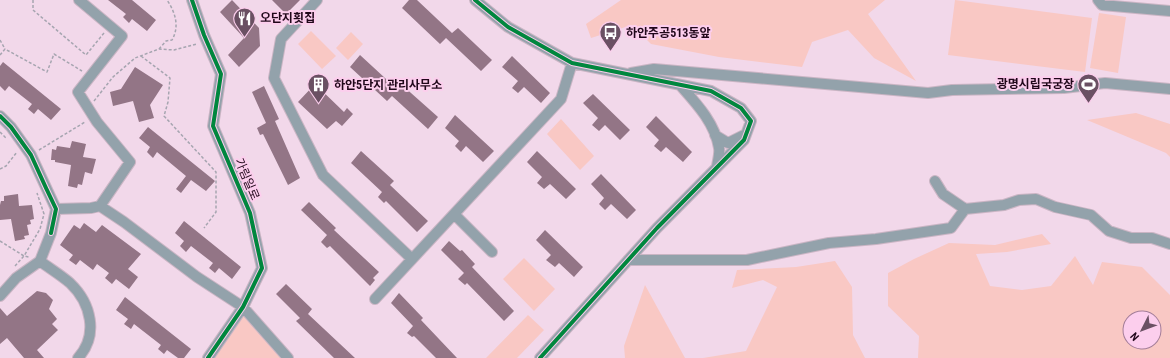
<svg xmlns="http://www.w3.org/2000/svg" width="1170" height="358" viewBox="0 0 1170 358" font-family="'Roboto Condensed','Noto Sans KR',sans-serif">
  <rect width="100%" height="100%" fill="#f2d8ea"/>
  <path fill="#f9c8c4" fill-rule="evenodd" d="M621 0H885L868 14 916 81 874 58 848 30 812 42 802 67 719 57 651 44 632 25 591 38 586 24Z
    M955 0 1092 18 1085 72 948 55Z
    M1099 13 1126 17 1118 73 1090 68Z
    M311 31 336 56 322 69 298 44Z
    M351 32 363 44 348 60 336 48Z
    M1136 113 1170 124V157L1166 153 1087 120Z
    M561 119 594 156 580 170 547 134Z
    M1042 234 1051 244 1007 252 976 254 990 286 1022 290 1051 286 1075 256 1093 285 1102 262 1142 267 1170 295V358H918L919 336 888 306V273L914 259 949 243 995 245ZM1130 318H1154V342H1130Z
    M524 258 555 289 534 311 503 279Z
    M835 261 852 287 853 335 865 358H703L746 351 777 287 763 280 732 288 737 270 796 267Z
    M645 285 685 358H625L624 346Z
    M243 307 288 358H208Z
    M528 315 544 330 517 358H486Z"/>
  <path fill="#937586" d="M108 0H132L156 20 147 31 132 19 129 23 123 17 126 14Z
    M232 0 259 28 260 46 239 67 228 55 244 38 220 12Z
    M272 0H300L286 14Z
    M409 0H417L452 33 458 28 492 60 481 71 446 38 440 44 402 8Z
    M360 55 398 90 402 85 438 117 428 129 392 96 387 101 350 67Z
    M512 56 550 93 541 103 524 87 518 93 512 88 518 81 502 67Z
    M3 62 61 109 51 120 38 109 34 114 28 109 32 104 9 86 5 91 0 86V66Z
    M135 67 163 85 150 105 154 118 139 122 133 101 113 106 110 92 121 89Z
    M315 84 344 112 347 108 353 114 342 126 336 121 327 129 298 102Z
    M264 86 279 119 275 121 300 178 288 185 263 134 260 135 257 128 266 123 252 92Z
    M593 94 630 130 620 140 605 125 599 131 592 125 598 118 583 103Z
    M455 115 494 151 483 162 466 146 461 152 455 146 459 141 445 128Z
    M656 116 692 152 683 162 666 147 661 152 654 146 659 140 646 127Z
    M148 127 215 181 206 191 191 180 181 193 176 189 186 176 157 152 153 158 147 152 150 147 139 138Z
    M72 141 86 144 83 157 96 159 92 174 85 172 82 185 78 184 77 188 68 186 71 165 55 162V160H51L52 149 56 150 57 146 70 148Z
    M361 151 394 181 390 185 428 221 417 232 386 201 384 203 378 197 382 192 351 163Z
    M537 151 576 189 566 199 550 184 544 189 537 183 542 177 527 162Z
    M601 174 636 210 627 219 611 204 605 210 599 204 604 198 591 184Z
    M18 194 19 206 32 205 34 219 30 220 31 224 27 225 29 235 24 236 25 239 15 241 11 219 0 220V205L1 201H4V196Z
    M309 202 336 228 334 230 379 272 373 278 375 280 370 286 330 246 327 248 321 242 327 235 301 210Z
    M184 221 241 267 232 279 219 268 215 273 209 268 213 263 191 246 186 252 180 246 184 241 175 233Z
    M84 223 96 232 102 225 141 254 128 269 138 277 129 289 116 279 112 284 105 278 109 273 97 264 93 270 80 260 76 265 69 260 73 255 60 245 74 225 80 229Z
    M545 230 583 267 574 277 559 263 555 267 546 260 551 255 536 240Z
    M449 241 460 251 462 250 475 264 472 267 514 311 504 321 467 283 465 285 458 279 464 273 441 250Z
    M286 284 312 309 308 314 355 358H334L296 321 300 318 276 294Z
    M37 291 46 293 53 300 49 309 57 319 52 324 58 330 37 350 44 358H24L7 338 0 344V308L7 316Z
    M399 293 423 318 421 320 457 358H436L414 336 412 337 407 333 413 326 391 303Z
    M125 297 191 349 184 358H178L167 350 164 354 158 349 161 345 134 324 131 329 124 324 128 319 116 310Z"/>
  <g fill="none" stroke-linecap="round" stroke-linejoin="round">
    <defs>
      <path id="minor" d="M79 0 122 36 78 92 97 122 130 162 100 206
        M192 0 204 35 221 74 213 126 250 213 262 268 243 307 208 358
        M317 0 281 39 274 78 323 175 412 259
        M475 0 508 27 572 63 711 91 741 108 751 121 744 140 657 228 540 358
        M1098 0 1102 5 1170 11
        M631 73 654 69 928 93 952 90 1064 88 1105 83 1170 89
        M680 85C696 103 715 123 719 148 720 153 718 160 717 166
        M0 116 11 127 31 155 56 209 51 233 40 261 16 278 0 296
        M715 135 728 143 746 134
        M56 209 91 208 100 206 124 222 197 277 243 307 288 358
        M965 209 1004 205 1019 200 1036 199 1055 207 1091 215 1109 231 1131 238H1152L1170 244
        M454 214 492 252
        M628 260H747L829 243 876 239 951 228 965 209 943 194 935 181
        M40 261C49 268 61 275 70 283 91 303 99 335 78 358
        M375 299 561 99 572 63"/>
    </defs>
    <use href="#minor" stroke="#cab5c4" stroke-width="12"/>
    <path stroke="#a6a5b0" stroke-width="1.5" stroke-dasharray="3 2" stroke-linecap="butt" d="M33 0V10L86 55 104 33
      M0 40 5 49
      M159 49 166 41 172 40C180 26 175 12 167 0
      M0 55 5 49 47 72 54 54 82 71
      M141 56 170 78 168 102 164 116 216 172V212L204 228
      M94 101 113 77 135 58 159 49 174 50 197 44
      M0 132 7 139
      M39 150 85 122
      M0 169 6 166 17 152
      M0 241 24 256 40 229 44 214 37 193
      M15 266 24 256 29 257"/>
    <use href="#minor" stroke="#93a2ab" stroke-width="10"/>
    <defs>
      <path id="cycleway" d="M192 0 204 35 221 74 213 126 250 213 262 268 243 307 208 358
        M475 0 508 27 572 63 711 91 741 108 751 121 744 140 657 228 540 358
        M0 116 11 127 31 155 46 188 56 209 51 233"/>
    </defs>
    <use href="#cycleway" stroke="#fcceed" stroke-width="6"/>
    <use href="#cycleway" stroke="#00873e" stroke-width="4"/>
  </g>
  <defs>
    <symbol id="restaurant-pin" viewBox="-11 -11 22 30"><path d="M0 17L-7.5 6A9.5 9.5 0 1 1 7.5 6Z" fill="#6a5063" stroke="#fcceed"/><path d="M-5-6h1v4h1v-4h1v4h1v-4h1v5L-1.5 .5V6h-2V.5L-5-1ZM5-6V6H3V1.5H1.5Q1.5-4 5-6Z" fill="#fff"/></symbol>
    <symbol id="bus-pin" viewBox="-11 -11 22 30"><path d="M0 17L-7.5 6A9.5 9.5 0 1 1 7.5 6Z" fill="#6a5063" stroke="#fcceed"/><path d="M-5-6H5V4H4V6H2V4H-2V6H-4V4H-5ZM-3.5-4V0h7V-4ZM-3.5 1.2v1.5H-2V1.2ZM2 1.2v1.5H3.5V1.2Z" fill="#fff"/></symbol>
    <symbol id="stadium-pin" viewBox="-11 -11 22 30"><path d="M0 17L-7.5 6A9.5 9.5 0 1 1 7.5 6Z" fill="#6a5063" stroke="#fcceed"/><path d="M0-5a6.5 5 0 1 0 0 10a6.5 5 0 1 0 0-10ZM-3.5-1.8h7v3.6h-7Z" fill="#fff"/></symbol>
    <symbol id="building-pin" viewBox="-11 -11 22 30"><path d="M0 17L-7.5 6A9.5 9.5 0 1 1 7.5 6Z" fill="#6a5063" stroke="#fcceed"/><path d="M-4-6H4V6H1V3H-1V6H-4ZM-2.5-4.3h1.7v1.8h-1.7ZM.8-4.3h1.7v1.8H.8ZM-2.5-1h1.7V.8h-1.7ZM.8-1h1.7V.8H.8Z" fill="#fff"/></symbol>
  </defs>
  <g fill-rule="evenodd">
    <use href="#restaurant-pin" x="232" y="6" width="25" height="34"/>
    <use href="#bus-pin" x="598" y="20" width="25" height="34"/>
    <use href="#stadium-pin" x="1076" y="72" width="25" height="34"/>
    <use href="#building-pin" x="306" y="72" width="25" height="34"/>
  </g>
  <g text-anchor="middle" stroke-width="4" stroke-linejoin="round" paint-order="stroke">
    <g font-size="12" font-weight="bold" fill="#20071a" stroke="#fcceed" text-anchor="start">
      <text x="260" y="22">오단지횟집</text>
      <text x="626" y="37">하안주공513동앞</text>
      <text x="1074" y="88" text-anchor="end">광명시립국궁장</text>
      <text x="334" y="89">하안5단지 관리사무소</text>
    </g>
    <g font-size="12" fill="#20071a" stroke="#fcceed">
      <text transform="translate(247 179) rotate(67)" y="4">가림일로</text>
    </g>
  </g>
  <g transform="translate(1142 330) rotate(228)"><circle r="19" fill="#fcceed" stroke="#a47e99"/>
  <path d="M0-3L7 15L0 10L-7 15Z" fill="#6a5063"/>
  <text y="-6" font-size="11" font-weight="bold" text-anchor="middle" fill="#20071a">N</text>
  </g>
</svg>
